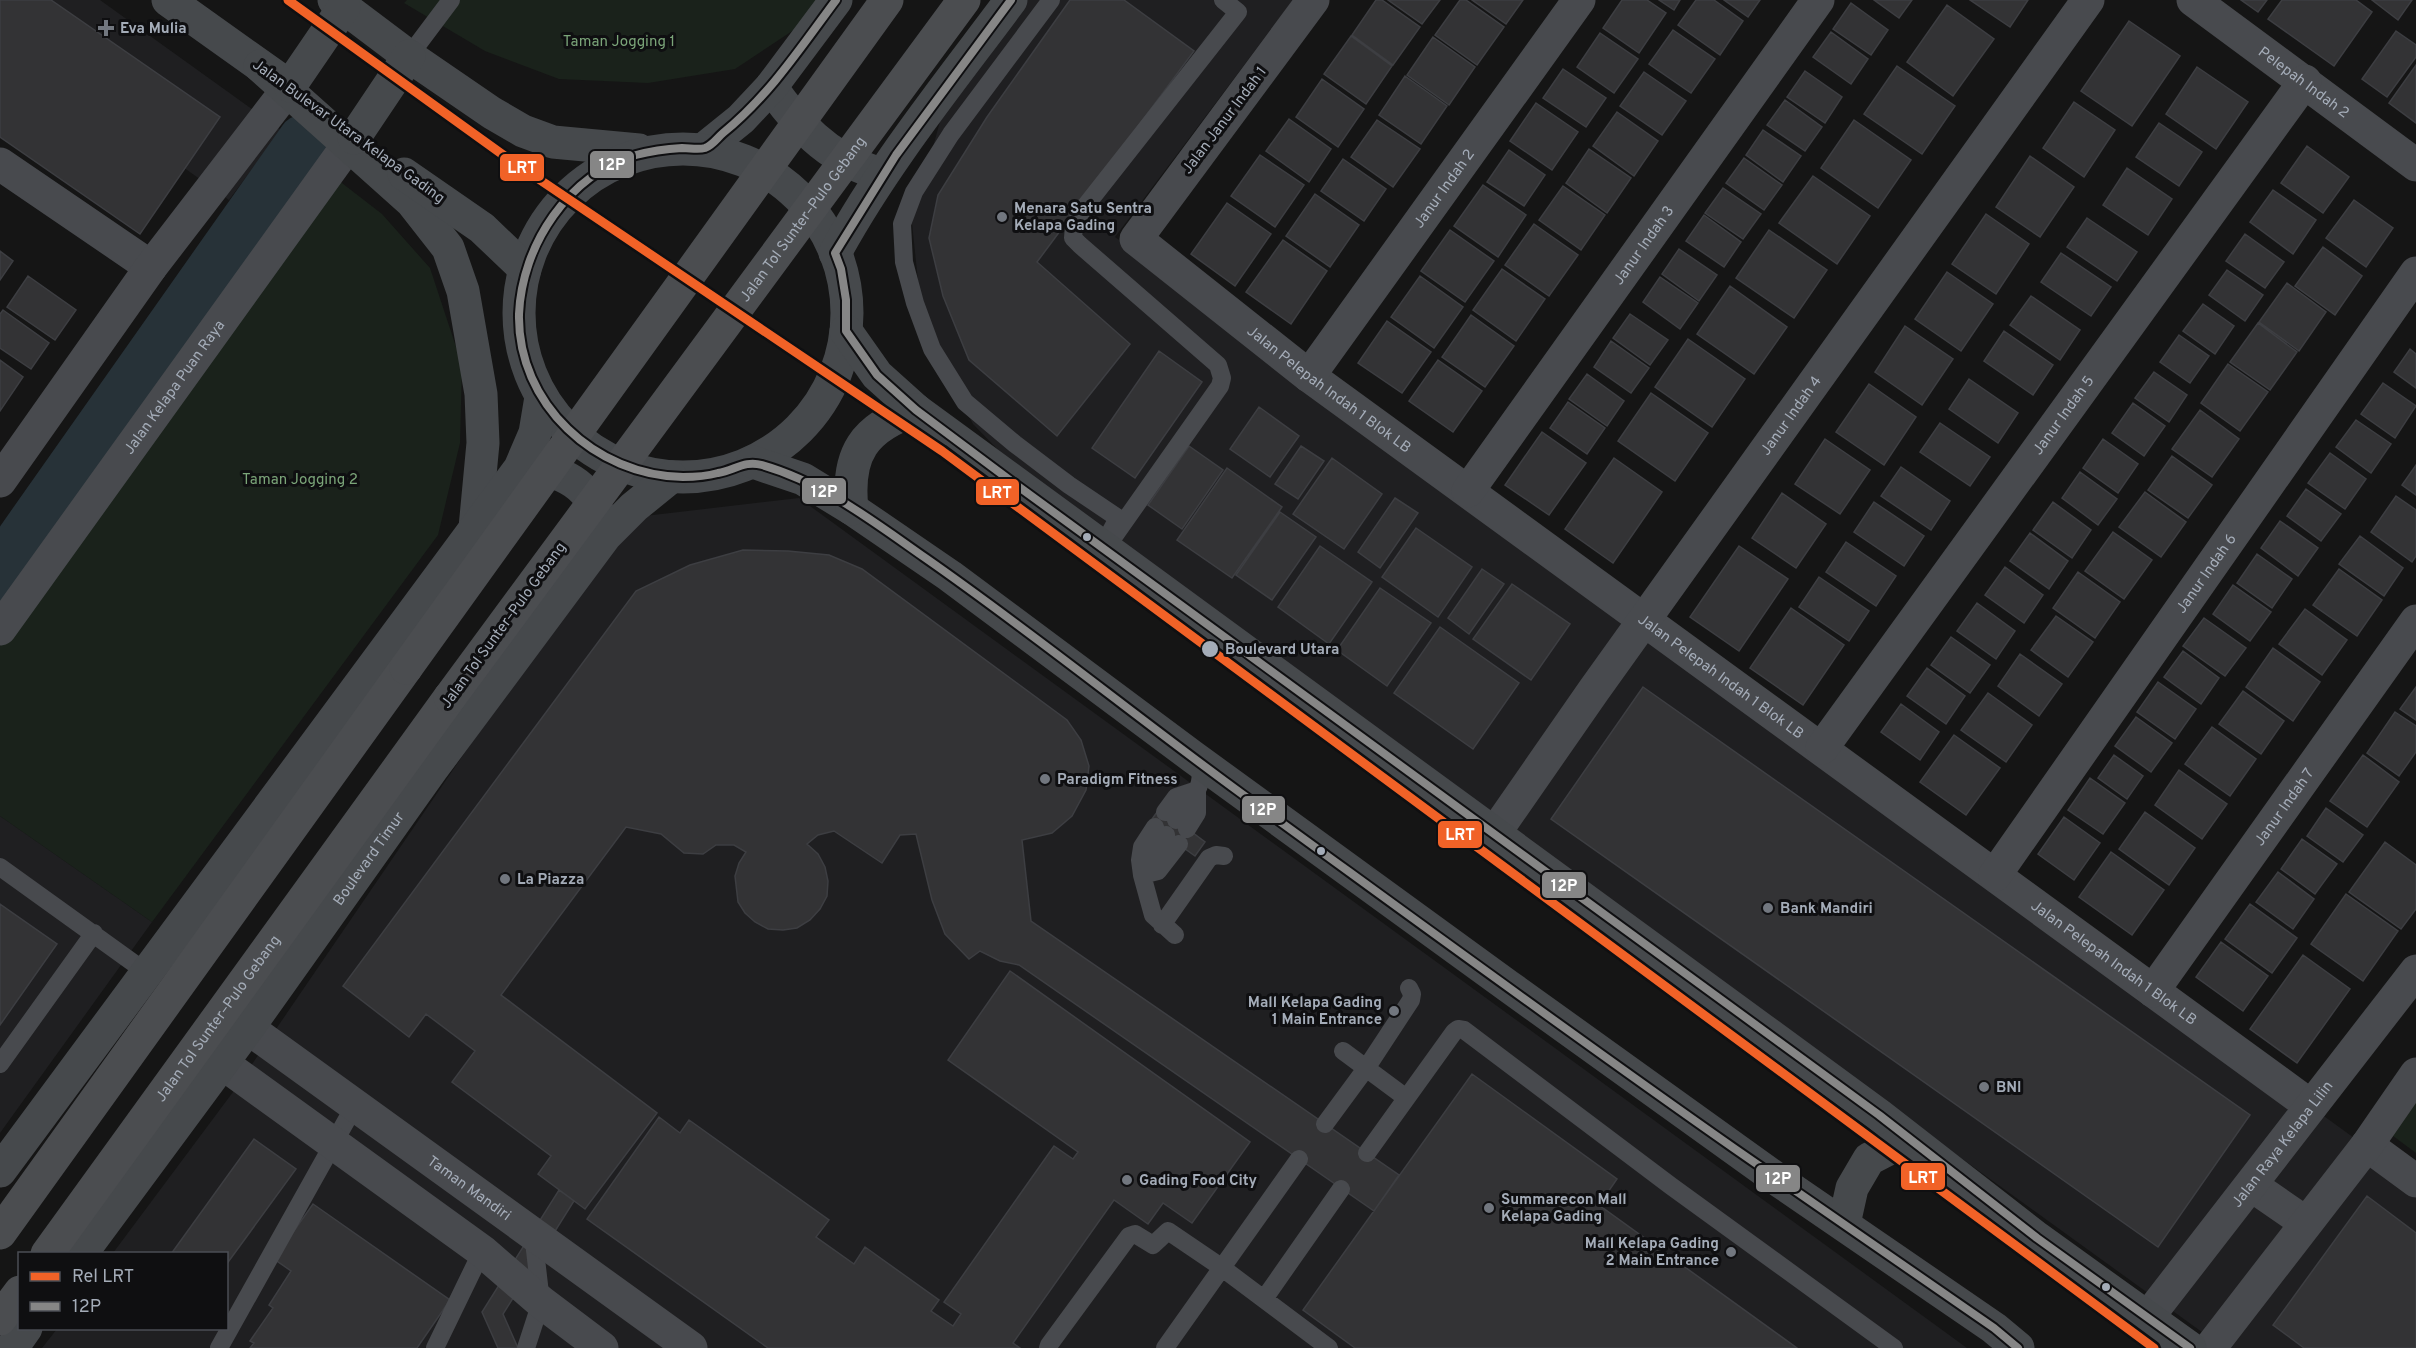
<svg xmlns="http://www.w3.org/2000/svg" width="2416" height="1348" viewBox="0 0 2416 1348" font-family="Overpass,sans-serif">
  <rect width="100%" height="100%" fill="#151515"/>
  <path fill="#1f1f21" d="M0 0H100L281 130 229 200 0 36Z
    M1026 0H1293L1115 237 2416 1183V1348H2224L1038 491 973 424 923 329 912 223 944 107Z
    M799 498 1967 1348H42L57 1329 226 1328V1254L113 1253 233 1092 472 742 636 517Z
    M0 816 152 922 0 1133Z"/>
  <path fill="#1a221b" d="M407 0H829L821 12 735 69 648 83 559 79 485 51 404 3Z
    M338 180 382 214 430 268 462 365 460 443 438 535 152 922 0 816V646Z
    M2416 1085V1153L2385 1130Z"/>
  <g fill="none" stroke-linecap="round" stroke-linejoin="round">
    <path stroke="#273238" stroke-width="56" d="M0 575 305 142"/>
  </g>
  <path fill="#333335" stroke="#3d3e42" stroke-width="1.5" d="M0 0H51L220 117 140 234 0 137Z
    M1070 0H1124L1194 51 1037 262 1130 344 1057 436 969 360 943 296 929 238 938 195 987 117Z
    M1376 0H1382L1420 27 1393 65 1352 35Z
    M1388 0H1440L1422 24Z
    M1460 0H1466L1504 27 1477 65 1435 35Z
    M1472 0H1523L1506 24Z
    M1622 0H1647L1666 13 1639 53 1603 28Z
    M1659 0H1680L1674 10Z
    M1696 0H1714L1743 21 1720 55 1678 25Z
    M1724 0H1760L1748 17Z
    M1874 0H1912L1899 18Z
    M1970 0H2028L2010 27Z
    M2241 0H2267L2258 12Z
    M2282 0H2356L2372 12 2334 66 2268 19Z
    M2372 0H2412L2398 20Z
    M1851 3 1888 30 1871 55 1833 29Z
    M1947 5 1994 39 1953 96 1907 62Z
    M2129 21 2180 56 2132 126 2081 91Z
    M1673 30 1715 59 1691 93 1649 64Z
    M2396 31 2416 45V57L2387 97 2362 79Z
    M1831 32 1868 59 1851 84 1813 57Z
    M1600 33 1638 59 1614 93 1577 67Z
    M1351 36 1392 66 1366 104 1324 74Z
    M1433 37 1475 67 1449 105 1407 75Z
    M2416 65V123L2389 103Z
    M1897 66 1955 106 1922 154 1864 114Z
    M2197 67 2248 102 2216 149 2166 114Z
    M1563 69 1606 98 1586 127 1543 98Z
    M1805 71 1842 97 1825 123 1787 97Z
    M1644 72 1686 101 1662 135 1620 106Z
    M1405 76 1447 106 1421 144 1379 115Z
    M1322 79 1364 109 1338 147 1296 117Z
    M1785 100 1822 127 1805 151 1767 125Z
    M2074 102 2115 130 2084 177 2043 148Z
    M1536 103 1578 132 1552 170 1510 141Z
    M1617 112 1658 141 1634 176 1593 146Z
    M1289 119 1331 149 1309 182 1266 151Z
    M1377 120 1420 149 1393 187 1351 157Z
    M1854 120 1911 160 1878 208 1821 168Z
    M2159 123 2202 152 2179 186 2136 157Z
    M1763 130 1801 156 1783 182 1746 155Z
    M2307 146 2349 177 2323 213 2281 183Z
    M1589 149 1631 178 1607 213 1566 183Z
    M1509 150 1545 175 1524 206 1487 182Z
    M1260 155 1304 185 1275 227 1231 196Z
    M2030 156 2074 187 2040 237 1996 207Z
    M1744 158 1782 185 1764 210 1726 183Z
    M1343 159 1386 189 1364 221 1321 191Z
    M2127 168 2172 199 2148 235 2103 205Z
    M1813 176 1870 216 1837 264 1779 223Z
    M1483 185 1526 215 1498 257 1454 226Z
    M1563 186 1605 215 1581 250 1539 220Z
    M1723 188 1761 214 1743 239 1705 213Z
    M2273 190 2316 220 2293 254 2250 222Z
    M1315 194 1359 225 1330 267 1286 236Z
    M2354 200 2393 228 2366 267 2326 238Z
    M1227 203 1271 234 1235 286 1191 254Z
    M1986 214 2029 244 1996 294 1952 264Z
    M1704 215 1741 242 1724 267 1686 241Z
    M2087 218 2137 252 2117 281 2067 247Z
    M1534 224 1578 255 1549 296 1505 265Z
    M1450 230 1494 261 1465 302 1421 271Z
    M1769 230 1827 270 1794 318 1736 278Z
    M2245 234 2284 262 2265 288 2226 261Z
    M1283 240 1327 271 1291 324 1246 292Z
    M2323 247 2362 276 2335 315 2295 286Z
    M1679 249 1717 275 1699 301 1662 274Z
    M0 251 13 261 0 280Z
    M2061 253 2111 287 2091 316 2041 282Z
    M1502 269 1545 299 1516 341 1473 310Z
    M2227 270 2263 295 2245 321 2209 295Z
    M1947 272 1993 304 1961 351 1915 319Z
    M28 276 76 310 55 340 7 307Z
    M1420 276 1463 307 1434 348 1391 317Z
    M1660 277 1698 303 1680 329 1643 302Z
    M2287 283 2326 312 2299 351 2259 322Z
    M1730 286 1787 327 1754 374 1697 334Z
    M2031 296 2080 330 2060 360 2010 325Z
    M2203 304 2234 326 2215 354 2183 331Z
    M3 310 49 343 31 369 0 348V314Z
    M1630 314 1668 340 1650 365 1613 338Z
    M1471 315 1514 346 1485 387 1442 357Z
    M1387 321 1431 352 1402 393 1358 363Z
    M2258 323 2297 352 2270 390 2230 362Z
    M1905 326 1953 359 1922 405 1875 372Z
    M2004 331 2053 365 2033 395 1984 361Z
    M2179 335 2209 356 2190 383 2160 362Z
    M1688 339 1745 379 1712 427 1655 387Z
    M1611 341 1649 368 1631 393 1594 367Z
    M2410 349 2416 354V388L2394 372Z
    M1159 351 1202 382 1135 478 1092 448Z
    M0 360 23 377 0 411Z
    M1438 360 1482 391 1453 432 1409 401Z
    M2228 364 2268 392 2240 431 2201 403Z
    M2154 372 2187 395 2169 422 2135 398Z
    M1587 374 1624 401 1607 426 1569 399Z
    M1969 379 2018 413 1998 443 1949 409Z
    M2383 383 2416 406 2395 438 2361 414Z
    M1869 384 1916 417 1884 465 1836 432Z
    M1651 393 1708 433 1675 481 1618 441Z
    M1568 402 1605 428 1587 454 1550 428Z
    M2133 403 2165 426 2144 456 2112 433Z
    M1259 407 1299 436 1270 477 1230 449Z
    M2200 410 2239 439 2212 477 2172 449Z
    M2356 420 2391 444 2371 473 2336 447Z
    M1940 423 1990 457 1970 486 1920 452Z
    M1542 432 1586 463 1549 515 1505 485Z
    M1825 439 1870 470 1840 514 1795 484Z
    M2103 439 2138 464 2118 493 2083 468Z
    M1189 446 1223 470 1182 529 1148 505Z
    M1301 446 1324 461 1298 499 1275 484Z
    M2330 453 2366 479 2345 509 2308 483Z
    M2172 456 2212 485 2188 518 2148 490Z
    M1332 458 1382 494 1344 549 1293 514Z
    M1614 458 1662 492 1613 563 1565 529Z
    M2416 465V495L2402 485Z
    M1901 467 1950 501 1931 530 1881 496Z
    M1227 468 1282 507 1232 578 1177 540Z
    M2080 472 2117 499 2098 525 2062 498Z
    M2306 489 2341 514 2321 541 2287 516Z
    M2145 492 2186 522 2161 557 2119 527Z
    M1782 493 1826 524 1796 568 1752 538Z
    M2396 496 2416 510V556L2412 562 2371 532Z
    M1395 498 1418 513 1380 568 1358 552Z
    M1874 502 1924 536 1904 566 1854 532Z
    M2053 502 2091 530 2072 558 2033 530Z
    M1280 512 1316 537 1272 600 1236 575Z
    M2280 521 2318 548 2298 576 2261 548Z
    M1416 528 1472 567 1438 617 1382 577Z
    M2113 532 2152 560 2124 599 2085 571Z
    M2030 533 2068 561 2049 589 2010 561Z
    M2360 536 2403 568 2384 596 2339 564Z
    M1846 542 1896 576 1876 606 1826 572Z
    M1320 546 1372 582 1329 644 1278 607Z
    M1739 546 1788 579 1739 651 1690 617Z
    M743 550 788 551 829 555 862 569 1067 720 1081 740 1089 766 1086 790 1072 816 1052 833 1022 840 1031 921 1399 1175 1374 1211 1019 965 1000 961 980 951 969 959 945 934 932 900 916 834 900 835 882 863 834 831 818 835 807 844 818 854 825 867 828 881 827 896 820 909 810 920 797 928 783 930 768 929 755 922 745 913 738 902 735 876 739 863 746 852 734 845H716L703 854 684 853 661 834 626 827 501 995 657 1113 585 1209 538 1174 551 1156 452 1082 475 1051 426 1014 409 1037 343 986 636 591 690 565Z
    M2257 554 2292 579 2272 608 2237 583Z
    M2005 567 2043 595 2024 623 1985 595Z
    M1482 569 1504 584 1469 634 1448 618Z
    M2339 569 2382 600 2357 636 2313 605Z
    M2078 572 2120 602 2095 638 2053 608Z
    M1819 577 1869 611 1849 641 1799 607Z
    M1512 584 1570 624 1531 680 1473 639Z
    M2233 585 2271 612 2250 641 2213 614Z
    M1380 588 1431 623 1387 686 1337 650Z
    M1977 603 2015 631 1996 659 1957 631Z
    M1791 608 1844 645 1803 705 1750 668Z
    M2305 609 2347 640 2322 675 2279 644Z
    M2056 616 2093 642 2068 677 2031 650Z
    M2204 618 2246 648 2225 676 2183 646Z
    M1440 627 1519 683 1473 749 1394 693Z
    M1951 637 1990 665 1970 693 1931 665Z
    M2273 648 2320 682 2293 721 2246 687Z
    M2183 651 2219 678 2201 704 2164 677Z
    M2020 654 2062 684 2039 716 1998 686Z
    M1927 668 1965 696 1946 724 1907 696Z
    M2158 682 2196 709 2175 739 2137 712Z
    M1643 687 2250 1115 2158 1247 1551 819Z
    M2416 687V720L2400 709Z
    M2243 691 2284 721 2261 754 2219 724Z
    M1988 693 2032 725 2006 762 1961 730Z
    M1901 704 1939 732 1920 760 1881 732Z
    M2395 712 2416 726V752L2399 776 2367 753Z
    M2136 717 2172 743 2151 772 2115 746Z
    M2212 727 2256 759 2230 796 2185 764Z
    M1954 735 2000 768 1966 815 1920 782Z
    M2114 755 2143 776 2127 799 2098 778Z
    M2363 755 2399 782 2367 827 2330 801Z
    M2179 770 2227 804 2202 839 2155 805Z
    M2090 778 2125 803 2103 834 2068 810Z
    M1160 808 1205 842 1195 856 1149 823Z
    M2326 808 2363 835 2343 862 2307 836Z
    M2145 812 2195 848 2169 885 2119 849Z
    M2064 817 2100 843 2074 880 2038 854Z
    M2302 839 2337 864 2315 894 2281 869Z
    M2385 842 2416 865V909L2401 929 2349 892Z
    M2111 852 2164 890 2132 935 2079 897Z
    M2278 872 2314 899 2293 929 2256 902Z
    M2346 894 2398 931 2363 981 2311 944Z
    M0 904 57 944 0 1025Z
    M2250 904 2297 938 2272 973 2225 939Z
    M2221 942 2268 976 2243 1011 2196 977Z
    M2303 955 2350 989 2297 1063 2250 1029Z
    M1010 971 1250 1142 1192 1223 1163 1203 1148 1224 1114 1200 1013 1343 1020 1348H768L587 1219 659 1117 680 1133 689 1120 829 1220 816 1237 854 1264 865 1247 939 1300 931 1311 953 1326 961 1314 944 1302 1054 1146 1073 1159 1078 1152 948 1060Z
    M1472 1074 1617 1179 1599 1205 1797 1348H1355L1303 1310Z
    M254 1139 296 1169 226 1265V1254H171Z
    M559 1190 574 1201 503 1314 518 1348H498L482 1312Z
    M2367 1196 2416 1233V1348H2304L2273 1325Z
    M313 1204 450 1300 417 1348H250L254 1343 250 1341 273 1308 269 1305 291 1271 274 1259Z"/>
  <g fill="none" stroke-linecap="round" stroke-linejoin="round">
    <path stroke="#484a4e" stroke-width="18" d="M1051 0 951 134 914 192 902 224 904 262 915 303 932 349 965 402 1015 444 1069 485 1118 518 1110 533
      M409 56 451 0
      M1105 549 1220 386 1222 378 1218 365 1080 245 1073 238 1074 226 1083 209 1238 12 1223 0
      M1165 812 1176 797 1197 790C1203 779 1201 770 1194 760
      M1176 820 1197 790
      M1155 827 1142 847 1140 860 1142 875 1153 915 1175 935
      M1187 829 1197 813V790
      M0 867 146 972
      M1142 875 1158 871 1179 844
      M1142 875 1166 835
      M1162 925 1209 858 1216 855 1224 856
      M1343 1051 1405 1097
      M0 1064 94 933
      M1325 1124 1367 1067 1411 1000 1412 994 1409 988
      M1367 1153 1454 1032 1458 1029 1464 1030 1671 1186 1894 1348
      M1264 1299 1341 1189
      M219 1348 355 1105
      M435 1348 482 1251
      M526 1348 541 1302 533 1233
      M1048 1348 1049 1345 1129 1236 1135 1234 1153 1245 1168 1231 1221 1267 1329 1348
      M1165 1348 1299 1159"/>
    <g stroke="#484a4e" stroke-width="33">
      <path id="s1" d="M1313 0 1136 239 1309 376 2311 1106"/>
      <path id="s2" d="M2193 0 2416 165"/>
      <path d="M0 164 151 267"/>
      <path id="s3" d="M1309 376 1579 0"/>
      <path id="s4" d="M1468 491 1818 0"/>
      <path id="s5" d="M1822 748 2305 81"/>
      <path id="s6" d="M1494 834 1594 690 2088 0"/>
      <path id="s7" d="M1995 875 2416 273"/>
      <path id="s8" d="M2153 991 2416 621"/>
      <path id="s9" d="M248 1028 691 1348"/>
      <path d="M222 1063 482 1251 541 1302 602 1348"/>
      <path d="M2367 1145 2416 1181"/>
      <path d="M2251 1185 2306 1223"/>
      <path id="s10" d="M2148 1317 2416 971"/>
      <path d="M2210 1348 2367 1145 2416 1074"/>
    </g>
    <g stroke="#484a4e" stroke-width="33">
      <path d="M0 481 151 267 287 90"/>
      <path id="s11" d="M0 629 348 145"/>
    </g>
    <g stroke="#46494c" stroke-width="33">
      <path d="M168 0 279 79"/>
      <path d="M334 0 403 52 492 113 523 131 553 142 639 150"/>
      <path d="M260 66 412 202 448 248 463 291 481 394 483 443 475 528"/>
      <path d="M290 86 344 7"/>
      <path d="M771 87C797 124 827 157 872 171"/>
      <path d="M354 138 409 56"/>
      <path d="M705 148 741 119 771 87 836 0"/>
      <circle cx="683" cy="313" r="164"/>
      <path d="M404 174 482 228 525 269"/>
      <path d="M835 253C884 163 950 82 1011 0"/>
      <path d="M846 331 877 375 916 410 1879 1115 2037 1238 2190 1348"/>
      <path d="M753 462 803 479 852 509 950 576 1193 757 1508 986 1781 1182 1994 1328 2018 1348"/>
      <path d="M522 468C563 469 592 485 603 527"/>
      <path d="M852 509C846 454 864 427 916 410"/>
      <path d="M0 1171 520 468 535 433 541 397"/>
      <path d="M1846 1215 1852 1188 1869 1159 1898 1144"/>
      <path id="s12" d="M81 1254 248 1028 432 769 606 535 634 507 671 477"/>
      <path d="M12 1348 26 1328"/>
    </g>
    <g stroke="#4b4d50" stroke-width="33">
      <path d="M0 1233 406 668"/>
      <path id="s13" d="M47 1254 450 697"/>
      <path d="M0 1319 20 1292"/>
    </g>
    <g stroke="#4b4d50" stroke-width="33">
      <path d="M406 668 887 0"/>
      <path id="s14" d="M450 697 964 0"/>
    </g>
    <defs>
      <path id="bus-1" d="M836 0C801 47 769 96 723 133 717 138 713 145 705 148 698 150 690 148 682 148 666 149 651 151 636 155 568 175 522 245 519 314 517 404 596 476 683 477 695 477 707 476 718 473 735 470 745 460 762 465 822 482 874 522 924 557 1032 632 1135 716 1242 794 1406 913 1569 1033 1735 1149 1821 1209 1908 1268 1994 1328L2018 1348
        M1011 0 896 155 835 253 841 269 846 300V331L877 375 916 410 1015 484 1879 1115 2037 1238 2190 1348"/>
    </defs>
    <use href="#bus-1" stroke="#0f0f11" stroke-width="12"/>
    <use href="#bus-1" stroke="#868686" stroke-width="8"/>
    <defs>
      <path id="rail-1" d="M288 0 506 157 942 451 2154 1348"/>
    </defs>
    <use href="#rail-1" stroke="#0f0f11" stroke-width="14"/>
    <use href="#rail-1" stroke="#f16227" stroke-width="9"/>
  </g>
  <g fill="#72777f" stroke="#0f0f11" stroke-width="2">
    <path d="M103 19h6v6h6v6h-6v6h-6v-6h-6v-6h6z"/>
    <circle cx="1002" cy="217" r="6"/>
    <circle cx="1045" cy="779" r="6"/>
    <circle cx="505" cy="879" r="6"/>
    <circle cx="1768" cy="908" r="6"/>
    <circle cx="1394" cy="1011" r="6"/>
    <circle cx="1984" cy="1087" r="6"/>
    <circle cx="1127" cy="1180" r="6"/>
    <circle cx="1489" cy="1208" r="6"/>
    <circle cx="1731" cy="1252" r="6"/>
  </g>
  <g fill="#a4acb8" stroke="#0f0f11" stroke-width="2">
    <circle cx="1087" cy="537" r="5"/>
    <circle cx="1210" cy="649" r="9"/>
    <circle cx="1321" cy="851" r="5"/>
    <circle cx="2106" cy="1287" r="5"/>
  </g>
  <g text-anchor="middle" stroke-width="6" stroke-linejoin="round" paint-order="stroke">
    <g font-size="15" font-weight="bold" fill="#a4acb8" stroke="#0f0f11" text-anchor="start">
      <text x="120" y="33">Eva Mulia</text>
      <text x="1014" y="213">Menara Satu Sentra<tspan x="1014" dy="17">Kelapa Gading</tspan></text>
      <text x="1057" y="784">Paradigm Fitness</text>
      <text x="517" y="884">La Piazza</text>
      <text x="1780" y="913">Bank Mandiri</text>
      <text x="1382" y="1007" text-anchor="end">Mall Kelapa Gading<tspan x="1382" dy="17">1 Main Entrance</tspan></text>
      <text x="1996" y="1092">BNI</text>
      <text x="1139" y="1185">Gading Food City</text>
      <text x="1501" y="1204">Summarecon Mall<tspan x="1501" dy="17">Kelapa Gading</tspan></text>
      <text x="1719" y="1248" text-anchor="end">Mall Kelapa Gading<tspan x="1719" dy="17">2 Main Entrance</tspan></text>
    </g>
    <g font-size="15" fill="#7ba579" stroke="#0f0f11">
      <text x="619" y="46">Taman Jogging 1</text>
      <text x="300" y="484">Taman Jogging 2</text>
    </g>
    <g font-size="15" fill="#a4acb8" stroke="#0f0f11">
      <text dy="5" stroke="none"><textPath href="#s2" startOffset="138">Pelepah Indah 2</textPath></text>
      <text transform="translate(1224 120) rotate(-53)" y="5">Jalan Janur Indah 1</text>
      <text transform="translate(349 131) rotate(36)" y="5">Jalan Bulevar Utara Kelapa Gading</text>
      <text dy="5" stroke="none"><textPath href="#s3" startOffset="231">Janur Indah 2</textPath></text>
      <text dy="5" stroke="none"><textPath href="#s14" startOffset="594">Jalan Tol Sunter–Pulo Gebang</textPath></text>
      <text dy="5" stroke="none"><textPath href="#s4" startOffset="302">Janur Indah 3</textPath></text>
      <text dy="5" stroke="none"><textPath href="#s11" startOffset="298">Jalan Kelapa Puan Raya</textPath></text>
      <text dy="5" stroke="none"><textPath href="#s1" startOffset="542">Jalan Pelepah Indah 1 Blok LB</textPath></text>
      <text dy="5" stroke="none"><textPath href="#s5" startOffset="411">Janur Indah 5</textPath></text>
      <text dy="5" stroke="none"><textPath href="#s6" startOffset="513">Janur Indah 4</textPath></text>
      <text dy="5" stroke="none"><textPath href="#s7" startOffset="368">Janur Indah 6</textPath></text>
      <text transform="translate(503 625) rotate(-54)" y="5">Jalan Tol Sunter–Pulo Gebang</text>
      <text dy="5" stroke="none"><textPath href="#s1" startOffset="1028">Jalan Pelepah Indah 1 Blok LB</textPath></text>
      <text dy="5" stroke="none"><textPath href="#s8" startOffset="226">Janur Indah 7</textPath></text>
      <text dy="5" stroke="none"><textPath href="#s12" startOffset="489">Boulevard Timur</textPath></text>
      <text dy="5" stroke="none"><textPath href="#s1" startOffset="1514">Jalan Pelepah Indah 1 Blok LB</textPath></text>
      <text dy="5" stroke="none"><textPath href="#s13" startOffset="291">Jalan Tol Sunter–Pulo Gebang</textPath></text>
      <text dy="5" stroke="none"><textPath href="#s10" startOffset="219">Jalan Raya Kelapa Lilin</textPath></text>
      <text dy="5" stroke="none"><textPath href="#s9" startOffset="273">Taman Mandiri</textPath></text>
    </g>
    <g font-size="15" font-weight="bold" fill="#a4acb8" stroke="#0f0f11" text-anchor="start">
      <text x="1225" y="654">Boulevard Utara</text>
    </g>
  </g>
  <g stroke="#0f0f11" stroke-width="2">
    <rect x="589" y="150" width="46" height="29" rx="6" fill="#868686"/>
    <rect x="499" y="153" width="46" height="29" rx="6" fill="#f16227"/>
    <rect x="801" y="477" width="46" height="28" rx="6" fill="#868686"/>
    <rect x="975" y="478" width="45" height="28" rx="6" fill="#f16227"/>
    <rect x="1241" y="795" width="45" height="29" rx="6" fill="#868686"/>
    <rect x="1437" y="820" width="46" height="29" rx="6" fill="#f16227"/>
    <rect x="1541" y="871" width="46" height="28" rx="6" fill="#868686"/>
    <rect x="1900" y="1162" width="46" height="29" rx="6" fill="#f16227"/>
    <rect x="1755" y="1164" width="46" height="29" rx="6" fill="#868686"/>
  </g>
  <g font-size="16" text-anchor="middle" font-weight="bold" fill="#fff">
    <text x="612" y="170">12P</text>
    <text x="522" y="173">LRT</text>
    <text x="824" y="497">12P</text>
    <text x="997" y="498">LRT</text>
    <text x="1263" y="815">12P</text>
    <text x="1460" y="840">LRT</text>
    <text x="1564" y="891">12P</text>
    <text x="1923" y="1183">LRT</text>
    <text x="1778" y="1184">12P</text>
  </g>
  <rect x="18" y="1252" width="210" height="78" fill="#0f0f11" stroke="#4b4e54" stroke-width="1.5"/>
  <rect x="30" y="1272" width="30" height="9" fill="#f16227" stroke="#4b4e54" stroke-width="1.5"/>
  <text x="72" y="1282" font-size="18" fill="#a4acb8">Rel LRT</text>
  <rect x="30" y="1302" width="30" height="9" fill="#868686" stroke="#4b4e54" stroke-width="1.5"/>
  <text x="72" y="1312" font-size="18" fill="#a4acb8">12P</text>
</svg>
